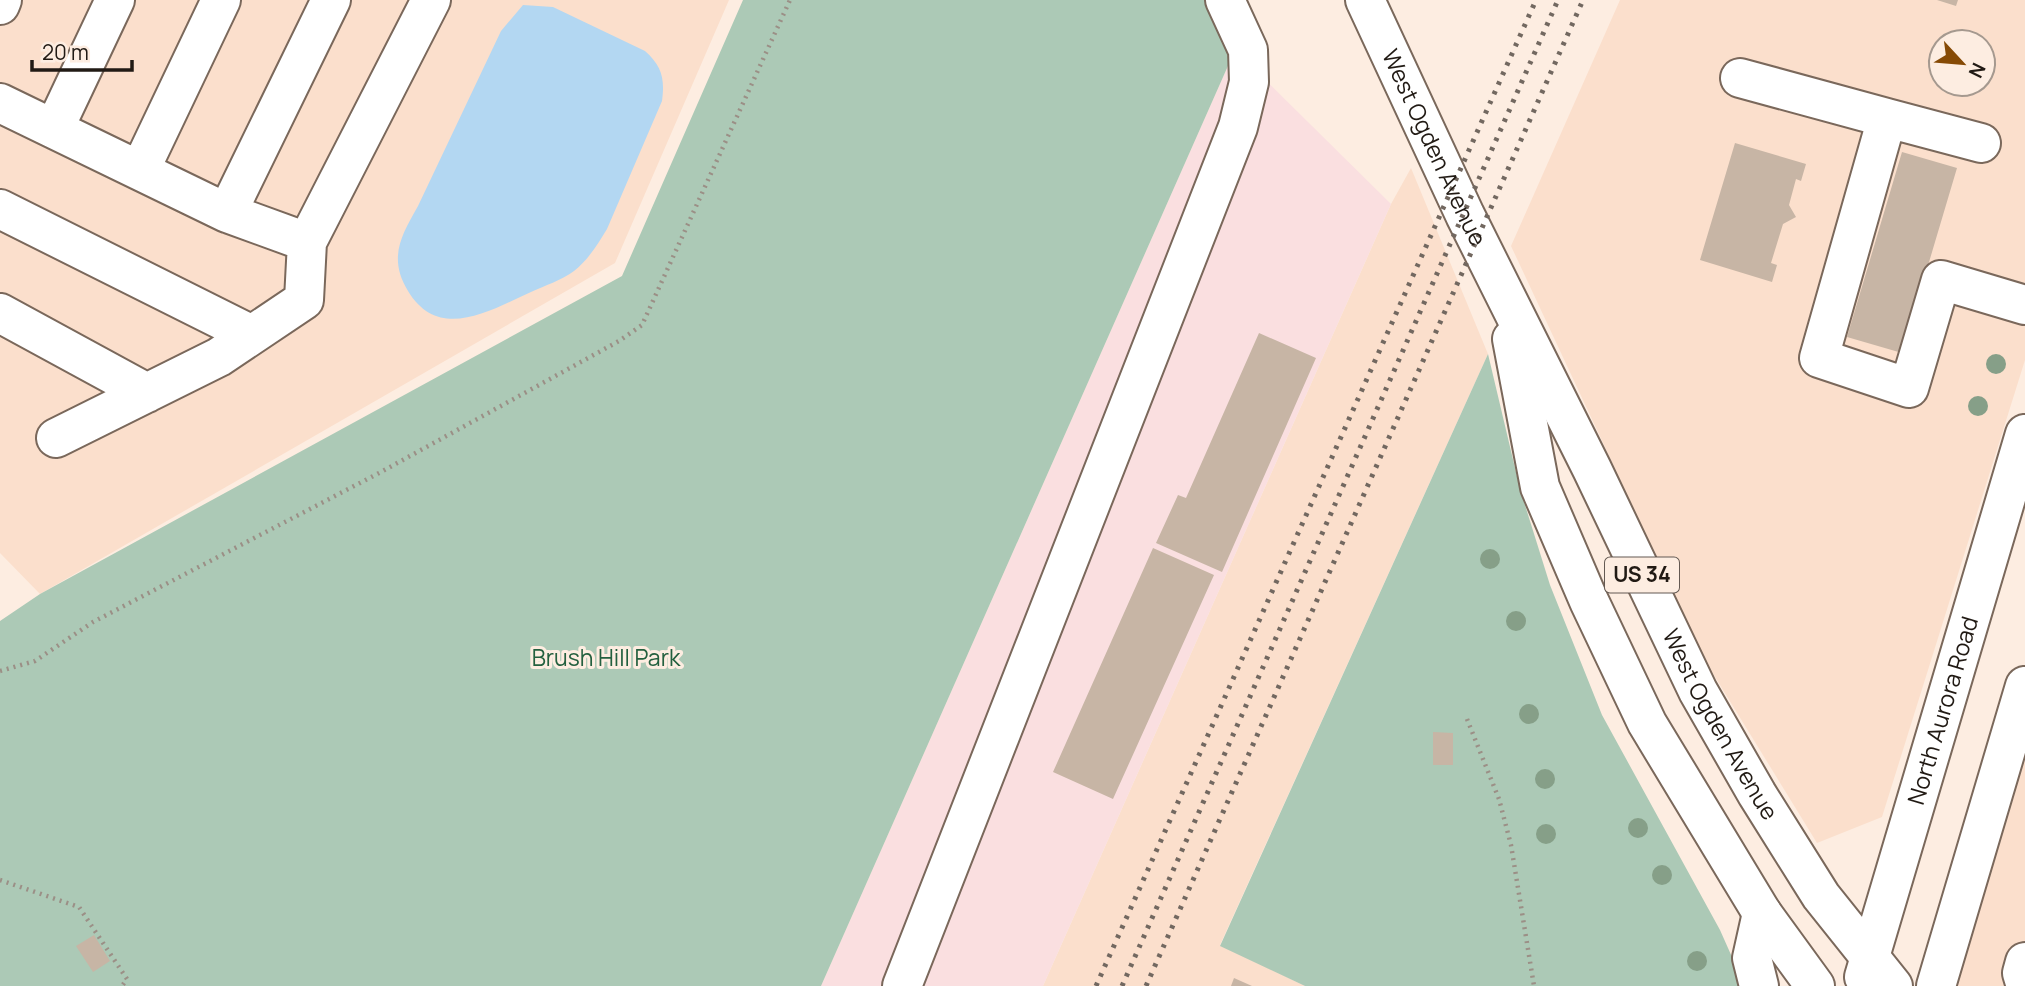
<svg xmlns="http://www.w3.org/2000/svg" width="2025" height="986" viewBox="0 0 2025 986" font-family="Manrope,sans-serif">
  <rect width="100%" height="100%" fill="#fdede1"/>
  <path fill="#fbdfcc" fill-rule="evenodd" d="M0 0H729L615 263 40 594 0 553Z
    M1620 0H2025V360L1882 817 1817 843 1704 659 1511 246ZM1941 42H1983V84H1941Z
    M1411 168 1488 354 1220 945 1305 986H1043L1391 204Z
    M2025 738V986H1955Z"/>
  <path fill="#fadfe0" d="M1235 50 1391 204 1043 986H821Z"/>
  <path fill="#acc9b6" d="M743 0H1211L1235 50 821 986H0V621L40 594 622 276Z
    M1488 354 1520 489 1550 585 1602 715 1720 930 1736 966 1741 986H1305L1220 946Z"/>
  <path fill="#b3d7f2" d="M523 5 553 7 645 51C662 66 665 79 662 101L607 229C598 244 588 260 574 271 562 280 544 286 531 292 489 311 439 342 408 291 388 258 401 236 418 206L501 31Z"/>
  <path fill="#c7b5a5" d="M1937 0H1958L1956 6Z
    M1735 143 1806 164 1801 181 1796 179 1789 205 1796 217 1783 224 1771 263 1777 265 1772 282 1700 260Z
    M1902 152 1957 168 1902 353 1847 337Z
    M1259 333 1316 358 1222 572 1156 543 1178 495 1186 498Z
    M1153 548 1214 575 1113 799 1053 772Z
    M1433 732 1453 733V765H1433Z
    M94 935 110 961 93 972 76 946Z
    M1234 978 1252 986H1231Z"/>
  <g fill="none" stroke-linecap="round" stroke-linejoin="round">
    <defs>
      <path id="minor" d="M0 5 2 0
        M1740 78 1887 118
        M0 103 227 213
        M54 129 115 0
        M1981 143 1887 118 1819 358 1909 388 1941 280 2025 305
        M140 170 221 0
        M0 209 252 335
        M307 242 227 213 331 0
        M0 313 147 393
        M56 438 219 357 304 300 307 242 431 0
        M2025 962 2022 973 2025 983
        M902 986 1238 127 1249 82 1248 50 1225 0"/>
      <g id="major">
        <path id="s1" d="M1365 0 1465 215 1592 469 1698 691 1757 794 1821 896 1893 986"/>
        <path d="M1512 339 1540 487 1589 601 1647 723 1762 913 1815 986"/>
        <path id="s2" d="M1864 977 2025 434"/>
        <path d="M1759 986 1752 958 1762 913"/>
        <path d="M1936 986 2025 686"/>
      </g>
    </defs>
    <use href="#minor" stroke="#7a685b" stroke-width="42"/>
    <use href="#major" stroke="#7a685b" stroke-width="42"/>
    <path stroke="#9b8f86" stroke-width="4.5" stroke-dasharray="2 5" stroke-linecap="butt" d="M0 671 35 661 93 622 381 472 619 341 642 325 790 0
      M1467 719 1499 799 1511 845 1534 986
      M0 880 79 907 127 979 122 986"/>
    <use href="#minor" stroke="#fff" stroke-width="38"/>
    <use href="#major" stroke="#fff" stroke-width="38"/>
    <path stroke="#726860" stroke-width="5" stroke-dasharray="3.5 7" stroke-linecap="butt" d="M1096 986 1536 0
      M1122 986 1558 0
      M1146 986 1583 0"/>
  </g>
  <g fill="#869f88">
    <circle cx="1996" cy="364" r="10"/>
    <circle cx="1978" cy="406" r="10"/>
    <circle cx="1490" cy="559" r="10"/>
    <circle cx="1516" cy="621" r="10"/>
    <circle cx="1529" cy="714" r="10"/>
    <circle cx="1545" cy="779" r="10"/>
    <circle cx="1638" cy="828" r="10"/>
    <circle cx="1546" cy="834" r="10"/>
    <circle cx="1662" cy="875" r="10"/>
    <circle cx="1697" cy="961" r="10"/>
  </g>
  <g text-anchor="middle" stroke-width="6" stroke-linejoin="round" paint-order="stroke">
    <rect fill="#fdede1" stroke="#635952" stroke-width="2" x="1605" y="557.5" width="74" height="35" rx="5"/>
    <g font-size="21" font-weight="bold" fill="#211a14">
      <text x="1642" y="582">US 34</text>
    </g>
    <g font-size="23" fill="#211a14" stroke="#fdede1">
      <text dy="8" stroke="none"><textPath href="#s1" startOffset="163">West Ogden Avenue</textPath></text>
      <text dy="8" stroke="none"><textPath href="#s2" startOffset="278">North Aurora Road</textPath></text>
      <text dy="8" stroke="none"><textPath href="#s1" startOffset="807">West Ogden Avenue</textPath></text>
    </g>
    <g font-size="23" fill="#24603f" stroke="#fdede1">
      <text x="606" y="666">Brush Hill Park</text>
    </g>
  </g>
  <g transform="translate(1962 63) rotate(116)"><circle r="33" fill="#fdede1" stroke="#a5998f" stroke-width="2"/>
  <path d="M0-5L12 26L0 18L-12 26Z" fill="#864a05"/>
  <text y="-10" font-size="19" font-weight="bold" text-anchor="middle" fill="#211a14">N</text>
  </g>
  <path d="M32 60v10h100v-10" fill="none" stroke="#211a14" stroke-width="3.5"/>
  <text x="42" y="60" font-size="21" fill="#211a14" stroke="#fdede1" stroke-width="5" paint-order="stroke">20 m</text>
</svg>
